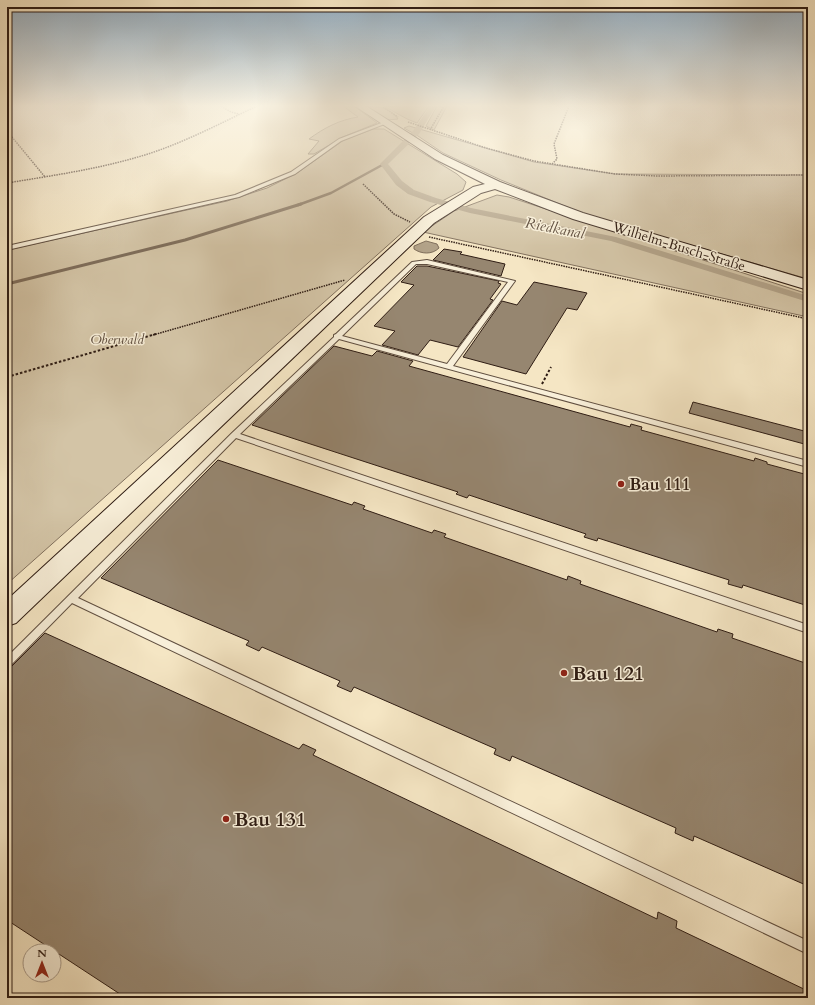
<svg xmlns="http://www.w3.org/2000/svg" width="815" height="1005" viewBox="0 0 815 1005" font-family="Cardo,serif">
  <rect width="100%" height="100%" fill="#f5e6c4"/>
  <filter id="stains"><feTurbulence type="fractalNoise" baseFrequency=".005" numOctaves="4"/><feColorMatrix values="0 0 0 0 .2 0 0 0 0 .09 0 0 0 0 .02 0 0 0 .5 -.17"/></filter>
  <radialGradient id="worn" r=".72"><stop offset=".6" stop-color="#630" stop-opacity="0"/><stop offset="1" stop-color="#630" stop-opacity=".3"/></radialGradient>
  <path fill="#d3c4a6" stroke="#81705d" d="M343 106H354L377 123 343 137 314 154H308L319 141 309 139C324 128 339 120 358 117Z
    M366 106C378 106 391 108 398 119L386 120Z
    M383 106H429L417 123C404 119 395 111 383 106Z
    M437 106H447L434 130 426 126Z
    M409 126 534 162 615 174 808 175V279L587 215 501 180 443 153 418 136 404 128Z
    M373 129H384L457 174 466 182 463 190 431 207 7 584V250L227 201 267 188 297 173 344 140Z
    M497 195 509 197 808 294V317L423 232 454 211Z"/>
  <path fill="#b2a288" stroke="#7e6d5a" d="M426 241 437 244 439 248C432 255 421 254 414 249V246Z"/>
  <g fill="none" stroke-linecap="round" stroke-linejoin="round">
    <path stroke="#7e6d5a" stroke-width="2.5" d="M298 205 331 193 384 164"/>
    <path stroke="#7e6d5a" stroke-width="3" d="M7 284 185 240 301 204"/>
    <path fill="#b2a288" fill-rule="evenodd" d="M430 106H436L419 134 388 164 402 181 414 190 436 198 471 208 616 237 808 296V302L611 241 470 213 430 202 408 194 396 185 380 164 413 131Z"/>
  </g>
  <path fill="#968670" stroke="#2f1d14" d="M444 249 462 252 460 254 505 264 501 276 433 260Z
    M417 266H427L499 281 498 283 501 284 490 299 493 300 458 347 430 340 418 355 382 345 395 331 374 326 414 285 401 282Z
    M534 282 587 293 577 310 567 308 526 374 463 357 502 301 517 305Z
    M334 346 372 356 377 351 413 361 409 366 630 427 631 424 642 427 641 430 754 461 755 458 767 462V464L808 475V606L743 585 742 588 728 584 729 580 598 538 597 541 584 537 586 534 469 495 467 498 456 494 458 492 252 425Z
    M693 402 808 432V445L689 413Z
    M218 460 352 505 354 502 365 506 363 509 432 533 434 530 446 534 444 537 567 580 568 576 581 581 580 584 717 632 718 629 733 634 732 638 808 664V886L694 836 693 841 675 833 676 828 512 756 510 761 494 754 496 749 354 687 351 692 337 686 340 681 262 647 259 651 246 645 249 641 101 578Z
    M45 633 299 749 303 744 316 750 313 755 657 919 658 912 677 921 676 928 808 991V998H126L7 920V668L11 667Z"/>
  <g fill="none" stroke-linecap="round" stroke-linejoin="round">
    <defs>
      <path id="lane" d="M384 122 387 123 341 141 295 174 239 197 7 250V246L235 195 291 172 339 139Z
        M427 260 515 281 453 366 808 461V467L339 339 240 434 808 625V633L236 438 78 598 808 941V954L72 603 10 666 7 667V657L232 433 334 337V335L336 334 412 262ZM416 264H427L508 282 447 364 342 336Z"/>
      <path id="secondary" d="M355 106H366L443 155 500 182 583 213 808 280V290L573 219 495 189 481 193 434 223 16 623 7 626V600L424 217 473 187 485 184 435 159Z"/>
    </defs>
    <use href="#lane" stroke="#604f40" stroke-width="2"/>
    <use href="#secondary" stroke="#2f1d14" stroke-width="2"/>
    <path stroke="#2f1d14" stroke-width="1.5" stroke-dasharray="1.5 1" stroke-linecap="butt" d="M221 106 231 112 239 114
      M383 107 398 117
      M7 112 11 106
      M408 122 486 148 534 161 615 174 657 176 808 175
      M430 130 444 106
      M7 131 45 177
      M552 164 557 159 554 144 569 106
      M7 183C56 175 106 168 154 152 189 140 223 122 257 106
      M363 184 394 214 410 222
      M429 237 808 319
      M153 335 345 280"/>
    <path stroke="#2f1d14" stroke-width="2" stroke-dasharray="2.5 2" stroke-linecap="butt" d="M7 377 156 334
      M542 384 551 367"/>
    <use href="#lane" fill="#f8efd9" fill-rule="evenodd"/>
    <use href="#secondary" fill="#f8efd9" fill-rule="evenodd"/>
  </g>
  <linearGradient id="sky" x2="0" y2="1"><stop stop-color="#92adc2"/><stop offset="0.43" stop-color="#faf4e4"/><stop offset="1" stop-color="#faf4e4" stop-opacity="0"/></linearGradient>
  <rect width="815" height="246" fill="url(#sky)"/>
  <g fill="#8f2418" stroke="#f8efd9" stroke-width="1.5">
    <circle cx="621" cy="484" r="4"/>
    <circle cx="564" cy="673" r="4"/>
    <circle cx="226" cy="819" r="4"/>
  </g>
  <g text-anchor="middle" stroke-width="3" stroke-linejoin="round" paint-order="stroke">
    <g font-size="14" fill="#2f1d14" stroke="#f8efd9">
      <text transform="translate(679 246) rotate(17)" y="5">Wilhelm-Busch-Straße</text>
    </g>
    <g font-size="14" font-style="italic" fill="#604f40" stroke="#f8efd9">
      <text x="117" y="344">Oberwald</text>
    </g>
    <g font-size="15" font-style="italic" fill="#635242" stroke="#f8efd9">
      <text transform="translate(555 228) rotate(11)" y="5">Riedkanal</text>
    </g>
    <g font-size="17" font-weight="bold" fill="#2f1d14" stroke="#f8efd9" text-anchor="start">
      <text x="629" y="490">Bau 111</text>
    </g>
    <g font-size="20" font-weight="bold" fill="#2f1d14" stroke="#f8efd9" text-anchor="start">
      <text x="572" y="680">Bau 121</text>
      <text x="234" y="826">Bau 131</text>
    </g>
  </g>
  <rect width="815" height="1005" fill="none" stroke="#f5e6c4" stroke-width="24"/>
  <rect x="8" y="8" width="799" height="989" fill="none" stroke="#2f1d14" stroke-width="2"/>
  <rect x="12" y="12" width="791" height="981" fill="none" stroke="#2f1d14"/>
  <g transform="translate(42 963)"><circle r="19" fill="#f8efd9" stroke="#a89b8a"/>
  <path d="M0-3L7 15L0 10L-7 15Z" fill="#8f2418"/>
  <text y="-6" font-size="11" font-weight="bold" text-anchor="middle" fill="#2f1d14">N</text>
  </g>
  <rect width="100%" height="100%" filter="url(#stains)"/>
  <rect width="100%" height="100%" fill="url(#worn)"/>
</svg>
